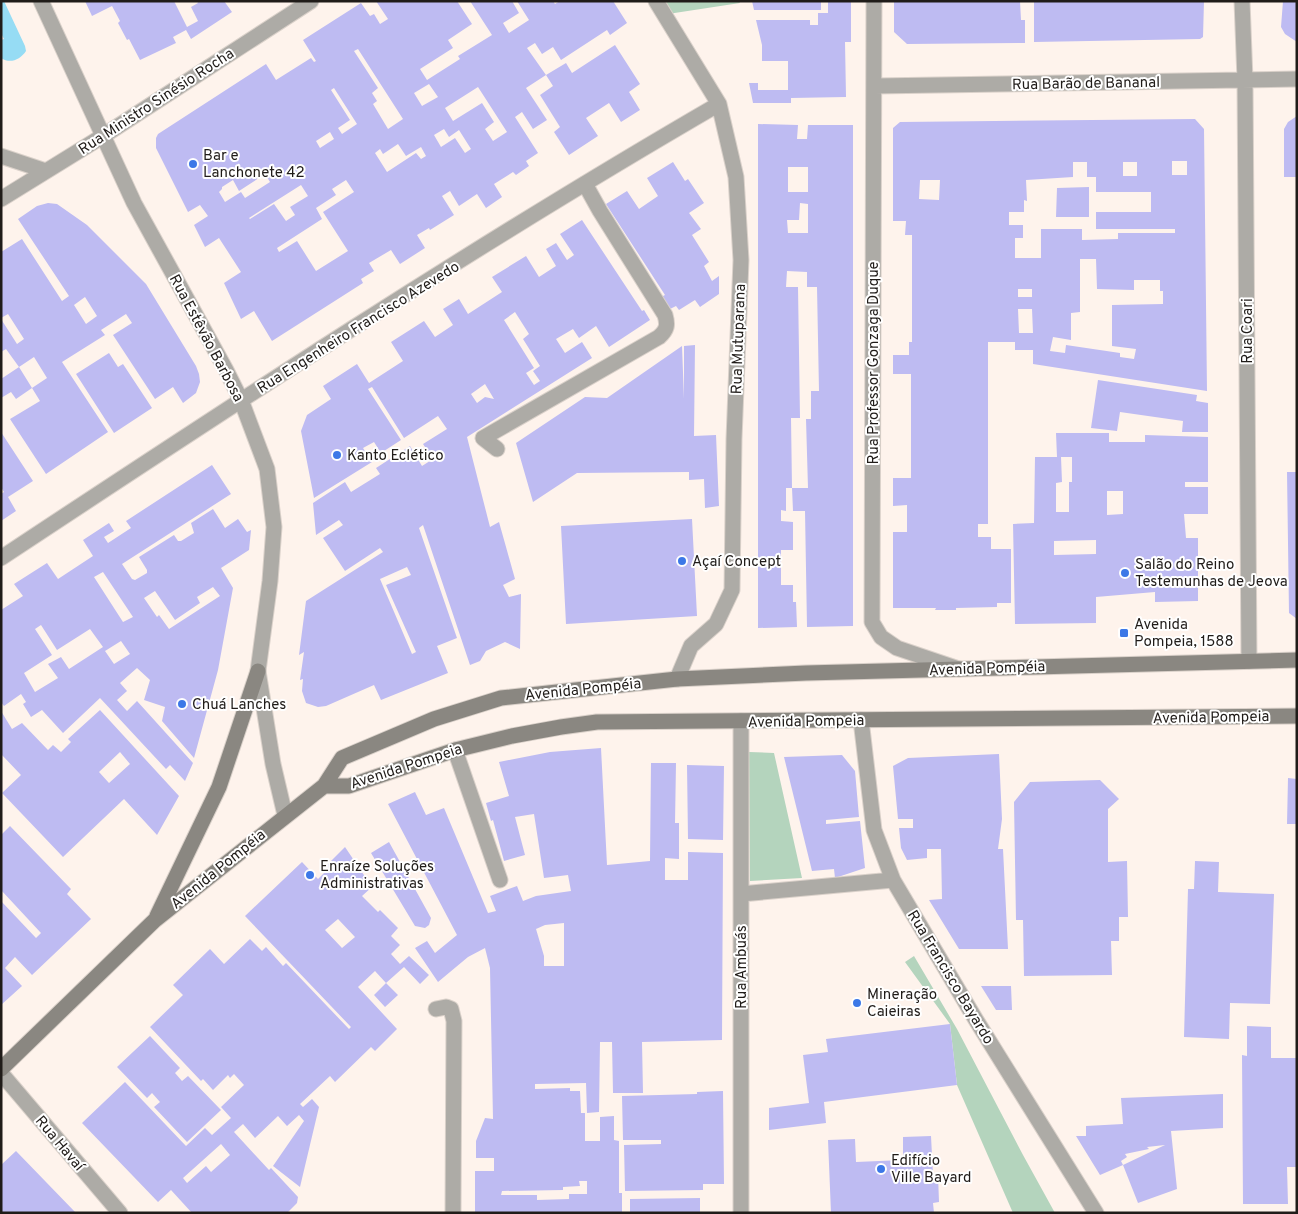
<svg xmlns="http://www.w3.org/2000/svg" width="1298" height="1214" viewBox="0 0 1298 1214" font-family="Overpass,sans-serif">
  <rect width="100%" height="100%" fill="#fef3ec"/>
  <path fill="#b4d4bd" d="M661 1H739L740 3 668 14Z
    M749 752 774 753 802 878 750 881Z
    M914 956 957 1029 1023 1155 1055 1213H1013L957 1085 950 1024 905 962Z"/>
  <path fill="#96dcf4" d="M1 1H4L25 46 26 51C20 60 10 64 1 58V40L4 39 1 33Z"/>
  <path fill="#bebbf2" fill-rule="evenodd" d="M85 1H174L187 27 198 21 191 7 198 3 197 1H224L232 12 191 39 186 30 173 37 176 43 140 60 129 39 127 40 118 23 120 21 112 6 92 16Z
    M376 1H457L472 24 448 40 453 48 420 69 427 80 460 59 458 56 492 35 470 1H512L519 13 503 23 509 33 529 20 517 1H553L555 4 560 1H613L627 23 610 35 607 30 561 60 553 47 542 54 535 43 527 48 546 75 526 88 547 120 533 129 522 112 515 117 538 153 526 161 529 166 516 175 513 172 494 184 502 197 486 208 477 194 459 206 450 191 442 196 454 215 430 230 429 228 417 235 425 248 400 264 391 250 369 263 374 271 361 279 363 283 272 341 254 311 241 319 224 283 241 272 219 238 205 247 194 225 208 216 200 205 188 212 156 148V138L158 134 266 64 276 80 311 58 314 62 316 61 303 40 361 3 370 16 374 14 380 24 388 19ZM358 49 403 119 388 129 373 104 377 101 372 93 378 88 354 51ZM429 84 438 97 422 106 414 93ZM478 87 507 132 493 141 485 129 494 122 482 103 453 121 445 108ZM334 88 357 124 342 134 338 128 350 120 331 90ZM444 129 449 137 459 130 471 149 465 153 455 138 441 147 434 135ZM330 132 334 139 320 148 316 141ZM398 144 406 156 421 147 426 156 421 159 416 153 387 172 375 153 380 149 383 154ZM265 174 270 182 245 198 241 192 225 202 219 192 222 189V187L233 180 239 191ZM346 180 354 192 323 212 348 251 316 271 297 241 279 252 277 248 322 219 316 208 336 195 332 189ZM301 185 308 196 290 207 295 215 286 221 274 204 250 219 249 218Z
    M752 1H821V10H754Z
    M828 1H851V42H845L846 97 791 98V103H753L749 83H758V90H788V61H762V45L756 20H810V25H818V13H828Z
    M894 1H1020L1021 20H1025V43L907 44 894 32Z
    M1034 1H1204L1203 37 1200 39 1034 42Z
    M1283 1H1297V42L1285 34 1281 27Z
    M615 45 640 84 629 92 640 110 621 122 609 103 586 118 598 136 569 155 554 132 560 127 540 95 553 86 546 75 566 63 572 73Z
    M1297 116V177H1284V129L1288 122Z
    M1195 119 1204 129 1207 391 1033 364V350H1015V342H988V524H978V537H991V549H1011V603H997V607L956 608V610H935L936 608H893V532H907V505L893 506V478H911V374H893V355H909V342H912V235H905L906 221H893V128L900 122ZM1172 161H1187V175H1172ZM1073 162H1087V177H1096V192H1151V212H1096V229H1175V233H1118V239L1082 240V229H1041V258H1015V238H1023V225H1009V212H1024V200L1027 201 1026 180 1073 177ZM1123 162H1137V176H1123ZM920 180H940L939 200 919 199ZM1080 259H1096L1097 289 1134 290V280H1160V291H1163V304L1112 305V346L1136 349 1134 359 1120 357V353L1066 345 1065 353 1050 351 1053 337 1071 340V313L1080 312ZM1018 289H1032V297H1018ZM1018 309H1032L1033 333H1019Z
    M758 124 798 125 797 139H807L808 125H853V626L807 627 805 511H793L792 488H808L806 419H811V391H819L817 287H807V272L787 271 786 287H798L800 418H791L792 488H786V511L781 510V521L793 522V550H781V585H793V602H796L797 627 758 628ZM788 167H808V192H788ZM800 203 808 204V233H788L787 220H799Z
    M673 162 685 181 688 179 704 203 689 213 701 229 692 235 709 262 704 266 712 281 719 276V294L700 307 695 300 679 310 676 306 670 309 661 297 665 295 606 204 627 191 639 209 658 196 647 178Z
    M1089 187V217H1056L1057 188Z
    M48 203 57 204 87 225 146 284 196 366 199 374 200 382 196 393 183 403 173 387 155 399 113 335 132 323 126 314 101 330 105 335 62 362 108 432 46 474 10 419 40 401 32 388 16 399 11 392 1 398V379L19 367 32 388 47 378 34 357 19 367 6 349 1 352V319L17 344 24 339 8 314 1 318V252L22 239 62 301 69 296 18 219 37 206ZM85 297 97 316 86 324 74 305Z
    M582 220 642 311 644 310 650 320 609 347 596 326 579 338 573 329 556 339 565 353 582 342 592 358 467 437 490 527 499 522 515 579 503 585 509 597 521 594 520 649 505 642 486 651 480 661 470 665 423 525 419 528 457 638 437 646 448 673 381 700 374 685 326 706 318 707 306 703 302 691 303 679 300 680 304 652 299 655 306 601 383 552 380 548 345 571 323 538 343 525 339 520 316 535 313 503 345 482 351 492 380 474 376 468 410 446 422 466 433 459 423 444 447 429 438 416 404 438 372 387 368 389 401 440 381 453 374 442 363 448 372 462 314 498 301 431 307 415 331 399 323 386 357 364 369 383 403 361 391 342 424 321 435 337 453 325 443 309 459 299 468 314 502 292 492 277 526 256 539 277 556 266 546 249 556 243 567 260 574 255 560 234ZM515 312 529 334 523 339 540 366 533 371 540 381 534 385 526 373 534 368 504 320ZM485 384 494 399 485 397 477 403 471 394ZM407 567 411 575 386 585 416 652 412 654 380 579Z
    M695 345 694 436 716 435 719 506 705 508 704 479 689 480V472L577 473 533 502 516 443 585 397 607 398 682 346 684 399V346Z
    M109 353 118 367 123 364 152 408 114 433 76 374Z
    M1098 380 1197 395 1196 401 1208 403V432H1182L1183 421 1120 412 1117 431 1091 428Z
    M1 432 33 481 8 497 16 511 1 521V494L4 492 1 487Z
    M1056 433H1109V442H1145V435L1208 437V482H1185V487H1208V514H1184L1186 538H1198V601L1155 602V592L1096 597V623L1015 624 1013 524 1034 523 1035 457H1057ZM1061 457H1072V482H1069V512H1056V483L1062 482ZM1107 491H1123V514L1107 515ZM1096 540V554L1054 555V541Z
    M212 465 231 494 122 564 132 579 135 580 147 573V570L139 557 174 535 178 541H181L194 533 191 523 213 509 225 528 238 519 247 532 251 530 249 550 221 568 233 588 218 670 194 758 162 721 165 707 144 700 150 680 137 668 120 683 127 691 117 700 127 711 137 701 193 763 185 781 170 765 166 769 100 698 63 733 42 710 31 717 23 704 26 702 21 694 4 706 1 702V610L23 596 14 584 47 563 58 579 93 556 83 540 109 523 114 531 104 537 108 543 131 528 126 521ZM103 572 133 617 123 622 94 577ZM213 587 220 596 169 629 159 615 157 617 144 598 155 591 175 620 200 603 197 597ZM41 625 57 650 90 629 103 647 69 669 61 657 48 664 58 678 35 692 24 673 52 655 35 629ZM121 641 130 654 114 664 105 651Z
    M1287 472H1297V619L1289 613Z
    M692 519 697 616 566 624 561 526Z
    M100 710 179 796 157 835 124 799 63 857 2 793 21 775 1 754V711L12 729 22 723 48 750 53 745 61 752 71 742 68 739ZM120 752 130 764 109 783 99 772Z
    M601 748 607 865 650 861 651 763H676L675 823H679V859L665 858V880H688V852L723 853 722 1040 642 1042 643 1093H613L612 1042H600L599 1112 587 1113 586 1083 535 1084V1089L570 1088V1091H580L581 1113H585V1141H600V1117L614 1116V1140L619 1141V1193H622V1213H475V1171H494V1158H476V1141L485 1118 493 1119 490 968 485 948 468 957 438 982 415 948 427 941 435 953 457 935 388 804 415 792 426 815 444 808 488 913 496 911 490 896 517 886 523 901 536 896 571 891 568 875 544 878 534 814 515 817 525 855 504 861 493 820 491 821 486 803 509 796 499 762 550 752ZM564 923V966H544V956L536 929 545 925ZM579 1181H587V1194H569V1199L537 1200V1195H501L502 1191 563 1190V1187L580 1186Z
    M999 754 1002 819 998 849H1003L1008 949H959L929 900 942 899 941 849H927V858L907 860 901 848 899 828H913V819H898L893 766 908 758Z
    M842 755 855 771 859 817 826 820V824L860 821 865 868 835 878 834 869 812 871 784 757Z
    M687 765 724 766 723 840 688 839Z
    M1288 778 1297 779V824H1287Z
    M1100 780 1119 799 1108 809V862L1127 861 1128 917H1119V941H1111L1112 975 1024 976 1023 920H1016L1014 802 1030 782Z
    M10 826 71 889 67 894 91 919 32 975 15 957 5 968 22 986 1 1005V901L36 938 41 933 1 890V835Z
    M389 842 431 918 429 925 425 928 415 926 371 853Z
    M345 847 372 887 362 896 378 912 380 910 398 928 391 936 400 945 391 954 400 964 409 956 429 975 420 984 404 967 386 983 375 971 358 987 397 1029 375 1051 371 1047 335 1082 330 1076 300 1104 303 1107 312 1099 319 1107 300 1187 273 1166 304 1121 299 1115 287 1126 278 1116 255 1138 243 1124 234 1132 269 1170 271 1168 298 1197 297 1203 287 1213H192L171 1190 158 1202 82 1123 125 1082 186 1146 205 1128 212 1135 231 1118 221 1107 244 1085 234 1074 230 1078 228 1075 213 1090 203 1079 201 1081 150 1027 183 995 173 985 210 949 224 964 250 939 262 951 266 947 283 966 286 963 349 1029 351 1027 245 916 302 862 318 879 329 868 326 866ZM338 919 355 937 342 948 325 930ZM221 1144 230 1155 211 1172 206 1166 187 1183 183 1178Z
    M1195 861 1219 862 1218 892 1274 894 1270 1004 1230 1003 1229 1039 1184 1037 1188 889H1194Z
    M386 983 398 995 385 1007 374 995Z
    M981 986H1011L1012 1010H996Z
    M950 1024 957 1085 824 1102 826 1123 769 1130V1108L809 1103 803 1055 828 1052 826 1039Z
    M1247 1026 1271 1027V1058H1297V1167H1287L1288 1204H1243L1242 1055 1247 1056Z
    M150 1036 180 1068 175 1073 182 1081 188 1076 221 1110 187 1142 154 1107 160 1102 152 1093 147 1098 117 1067Z
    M723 1091 724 1184H703V1190L625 1191 624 1145 661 1144V1140H623L622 1096 697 1094V1092Z
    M1223 1094V1128L1171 1131 1177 1189 1138 1203 1123 1165 1165 1145 1147 1147 1149 1149 1125 1154 1127 1157 1121 1161 1123 1165 1100 1175 1076 1136H1086V1126L1123 1124 1121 1098Z
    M931 1136 933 1175H938L939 1202 933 1203 934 1213H831L828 1140 855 1139 856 1162 903 1160V1137Z
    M16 1151 76 1213H1V1165Z
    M700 1198V1213H630V1199Z"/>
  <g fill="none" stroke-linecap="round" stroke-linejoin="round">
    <defs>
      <path id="lane" d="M497 449 483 438 659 337C667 330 668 325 665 315L600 211 585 184
        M455 750 500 880"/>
      <path id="street" d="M41 1 134 203 226 370 241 400 267 469 274 527 270 581 258 671 273 764 285 815
        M656 1 719 104 736 177 741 260 734 439 732 590 716 624 691 646 677 679
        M874 1 872 622 881 637 897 648 959 669
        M1242 1 1245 80 1249 661
        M875 86 1297 79
        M1 156 46 171
        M1 199 103 136 311 1
        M1 558C237 402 474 246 719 104
        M861 720 874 830 893 880 976 1020 1096 1213
        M741 894 893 880
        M436 1009 446 1007 451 1009 454 1021 453 1213
        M1 1073 120 1213
        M741 1213V721"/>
      <path id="secondary" d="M324 786H349L455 750 512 736 561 727 597 722 1297 716
        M157 916 219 787 258 671
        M1 1069 155 920 324 786 342 758 434 719 501 698 677 679 806 673 1297 660"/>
    </defs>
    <use href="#lane" stroke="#dad1ca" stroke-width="17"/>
    <use href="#street" stroke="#dad1ca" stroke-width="17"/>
    <use href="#secondary" stroke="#dad1ca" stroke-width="17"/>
    <use href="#lane" stroke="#adaba6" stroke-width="15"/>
    <use href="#street" stroke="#adaba6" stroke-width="15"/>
    <use href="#secondary" stroke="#8a8781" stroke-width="15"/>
  </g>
  <g fill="#3c78e7" stroke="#fff" stroke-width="2">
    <circle cx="193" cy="164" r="5"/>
    <circle cx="337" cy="455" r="5"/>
    <circle cx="682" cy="561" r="5"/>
    <circle cx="1125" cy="573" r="5"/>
    <rect x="1119" y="628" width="10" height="10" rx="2.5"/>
    <circle cx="182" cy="704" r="5"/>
    <circle cx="310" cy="875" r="5"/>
    <circle cx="857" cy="1003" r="5"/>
    <circle cx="881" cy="1169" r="5"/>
  </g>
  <g text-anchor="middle" stroke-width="4" stroke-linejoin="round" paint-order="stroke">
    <g font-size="15" fill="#201c19" stroke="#fff">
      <text transform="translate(1086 83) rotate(-1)" y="5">Rua Barão de Bananal</text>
      <text transform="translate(156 101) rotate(-33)" y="5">Rua Ministro Sinésio Rocha</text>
      <text transform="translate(358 327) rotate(-32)" y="5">Rua Engenheiro Francisco Azevedo</text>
      <text transform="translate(1247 331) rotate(-90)" y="5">Rua Coari</text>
      <text transform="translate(207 338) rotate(62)" y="5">Rua Estêvão Barbosa</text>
      <text transform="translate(738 339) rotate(-88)" y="5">Rua Mutuparana</text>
      <text transform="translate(873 363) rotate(-90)" y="5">Rua Professor Gonzaga Duque</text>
      <text transform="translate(987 668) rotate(-2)" y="5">Avenida Pompéia</text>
      <text transform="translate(583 689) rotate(-6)" y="5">Avenida Pompéia</text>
      <text transform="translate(1211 717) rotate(-1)" y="5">Avenida Pompeia</text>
      <text transform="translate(806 721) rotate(-1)" y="5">Avenida Pompeia</text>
      <text transform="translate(406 766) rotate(-18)" y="5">Avenida Pompeia</text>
      <text transform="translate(218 869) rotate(-39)" y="5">Avenida Pompéia</text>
      <text transform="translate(741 967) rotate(-90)" y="5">Rua Ambuás</text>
      <text transform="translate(951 977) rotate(59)" y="5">Rua Francisco Bayardo</text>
      <text transform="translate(60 1143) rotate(50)" y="5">Rua Havaí</text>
    </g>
    <g font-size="15" fill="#201c19" stroke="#fff" text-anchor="start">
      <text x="203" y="160">Bar e<tspan x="203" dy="17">Lanchonete 42</tspan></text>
      <text x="347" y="460">Kanto Eclético</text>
      <text x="692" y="566">Açaí Concept</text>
      <text x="1135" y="569">Salão do Reino<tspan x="1135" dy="17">Testemunhas de Jeova</tspan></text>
      <text x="1134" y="629">Avenida<tspan x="1134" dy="17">Pompeia, 1588</tspan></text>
      <text x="192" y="709">Chuá Lanches</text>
      <text x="320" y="871">Enraíze Soluções<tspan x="320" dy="17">Administrativas</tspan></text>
      <text x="867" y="999">Mineração<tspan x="867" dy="17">Caieiras</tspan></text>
      <text x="891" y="1165">Edifício<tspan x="891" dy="17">Ville Bayard</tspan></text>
    </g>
  </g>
  <rect width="1298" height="1214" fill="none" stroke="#201c19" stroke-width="5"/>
</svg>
